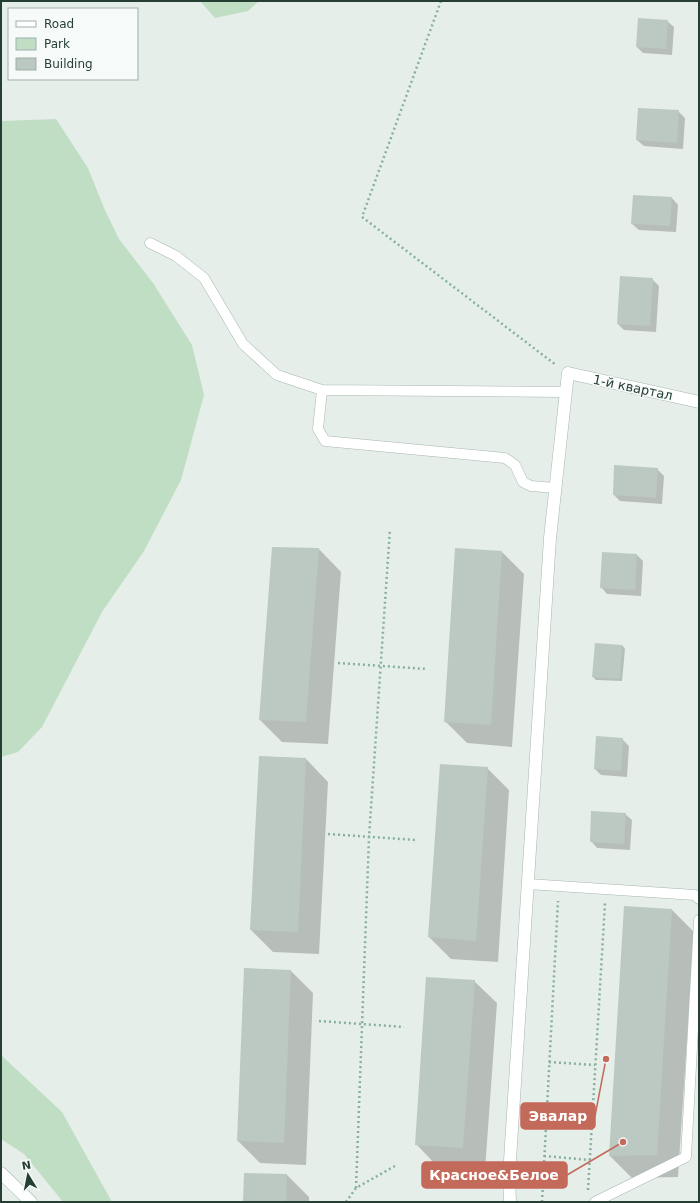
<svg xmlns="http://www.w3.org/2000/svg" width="700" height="1203" viewBox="0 0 700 1203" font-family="'DejaVu Sans',sans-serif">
  <rect width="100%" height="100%" fill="#e5eee9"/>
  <path fill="#c0dec4" d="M200 1H259L248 11 215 18Z
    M56 119 88 168 104 208 119 239 153 283 192 345 204 395 181 480 144 551 102 612 42 727 18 752 1 757V123L2 121Z
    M1 1055 62 1112 112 1202H63L24 1154 1 1139Z"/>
  <path fill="#0003" d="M667 21 674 27 672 55 643 53 637 47Z
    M678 111 685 118 683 149 644 146 637 140Z
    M672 198 678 205 676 232 639 230 632 224Z
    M652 279 659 286 656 332 624 330 618 324Z
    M657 469 664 476 662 504 620 501 614 495Z
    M319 549 341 572 328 744 282 742 260 720Z
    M502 552 524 574 512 747 467 743 445 721Z
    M603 553 637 555 643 561 641 596 607 594 601 587Z
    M622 645 625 649 622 681 596 680 593 677Z
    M622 739 629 746 627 777 601 775 595 769Z
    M306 759 328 782 319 954 273 952 251 930Z
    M487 768 509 790 498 962 451 959 429 937Z
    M625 814 632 820 630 850 597 848 591 841Z
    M672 910 694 932 678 1177 632 1178 610 1156Z
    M245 969 291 971 313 993 306 1165 260 1163 238 1141Z
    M474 981 497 1003 485 1170 438 1167 416 1144Z
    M287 1175 309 1197V1202H244Z"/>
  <path fill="#bbc9c2" d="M638 18 668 20 666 49 636 47Z
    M638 108 679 110 677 143 636 140Z
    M633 195 672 197 670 226 631 224Z
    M620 276 653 278 650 326 617 324Z
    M614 465 658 468 656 498 613 495Z
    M272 547 319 548 306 722 259 720Z
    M455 548 502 551 491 725 444 722Z
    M602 552 637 554 635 590 600 588Z
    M595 643 622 645 620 679 592 677Z
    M596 736 623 738 621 771 594 769Z
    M259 756 306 758 298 932 250 930Z
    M440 764 488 767 476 941 428 937Z
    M591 811 626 813 624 844 590 842Z
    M624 906 672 909 657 1155 609 1156Z
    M244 968 291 970 284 1143 237 1141Z
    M426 977 475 980 463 1148 415 1145Z
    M244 1173 287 1174 286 1202H243Z"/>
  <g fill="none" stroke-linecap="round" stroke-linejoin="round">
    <defs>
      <path id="service" d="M150 243 176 256 204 278 243 344 277 375 322 390 566 392
        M322 390 318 429 325 441 505 458 515 465 523 482 531 486 556 488
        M528 884 695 895 699 899
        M595 1202 686 1157 699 920"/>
      <path id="minor" d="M510 1202 509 1176 550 538 568 373 699 402"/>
      <path id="tertiary" d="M1 1173 31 1202"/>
    </defs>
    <use href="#service" stroke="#a8b6af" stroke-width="11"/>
    <use href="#minor" stroke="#a8b6af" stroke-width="13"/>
    <use href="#tertiary" stroke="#a8b6af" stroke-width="13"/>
    <path stroke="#87b09e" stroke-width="2.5" stroke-dasharray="2 3" stroke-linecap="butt" d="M441 1 362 217 556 365
      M338 663 427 669
      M328 834 416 840
      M319 1021 404 1027
      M549 1062 595 1065
      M544 1156 590 1160
      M356 1188 369 837 390 529
      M588 1190 605 903
      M346 1202 356 1188 395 1166
      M542 1202 558 901"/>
    <use href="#service" stroke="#fff" stroke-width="10"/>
    <use href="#minor" stroke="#fff" stroke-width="12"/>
    <use href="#tertiary" stroke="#fff" stroke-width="12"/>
  </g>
  <g text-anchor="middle" stroke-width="3" stroke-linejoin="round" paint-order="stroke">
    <g font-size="13" fill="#253f35" stroke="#f6faf8">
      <text transform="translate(633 387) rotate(12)" y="5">1-й квартал</text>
    </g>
  </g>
  <path fill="none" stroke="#c46a5b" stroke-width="1.5" d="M606 1059L595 1116M623 1142L567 1175"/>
  <g fill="#c46a5b" stroke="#f6faf8" stroke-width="1.5">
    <circle cx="606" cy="1059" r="4"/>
    <circle cx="623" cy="1142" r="4"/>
  </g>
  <g fill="#c46a5b" stroke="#c46a5b" stroke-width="1.5">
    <rect x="521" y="1103" width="74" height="26" rx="4"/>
    <rect x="422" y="1162" width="145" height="26" rx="4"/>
  </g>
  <g font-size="14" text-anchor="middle" font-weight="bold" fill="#fff">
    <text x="558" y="1121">Эвалар</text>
    <text x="494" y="1180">Красное&amp;Белое</text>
  </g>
  <rect width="700" height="1203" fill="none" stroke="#253f35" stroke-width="4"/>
  <rect x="8" y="8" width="130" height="72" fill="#f6faf8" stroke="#a2afaa"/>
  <rect x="16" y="21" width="20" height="6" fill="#ffffff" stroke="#a2afaa"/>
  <text x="44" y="28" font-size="12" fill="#253f35">Road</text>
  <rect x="16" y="38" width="20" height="12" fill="#c0dec4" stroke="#a2afaa"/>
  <text x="44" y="48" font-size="12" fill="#253f35">Park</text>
  <rect x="16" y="58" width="20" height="12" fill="#bbc9c2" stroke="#a2afaa"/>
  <text x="44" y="68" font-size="12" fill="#253f35">Building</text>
  <g transform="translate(28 1175) rotate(350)" stroke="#f6faf8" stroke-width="3" paint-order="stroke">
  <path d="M0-3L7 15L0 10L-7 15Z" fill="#253f35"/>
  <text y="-6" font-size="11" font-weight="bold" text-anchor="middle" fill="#253f35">N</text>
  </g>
</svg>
